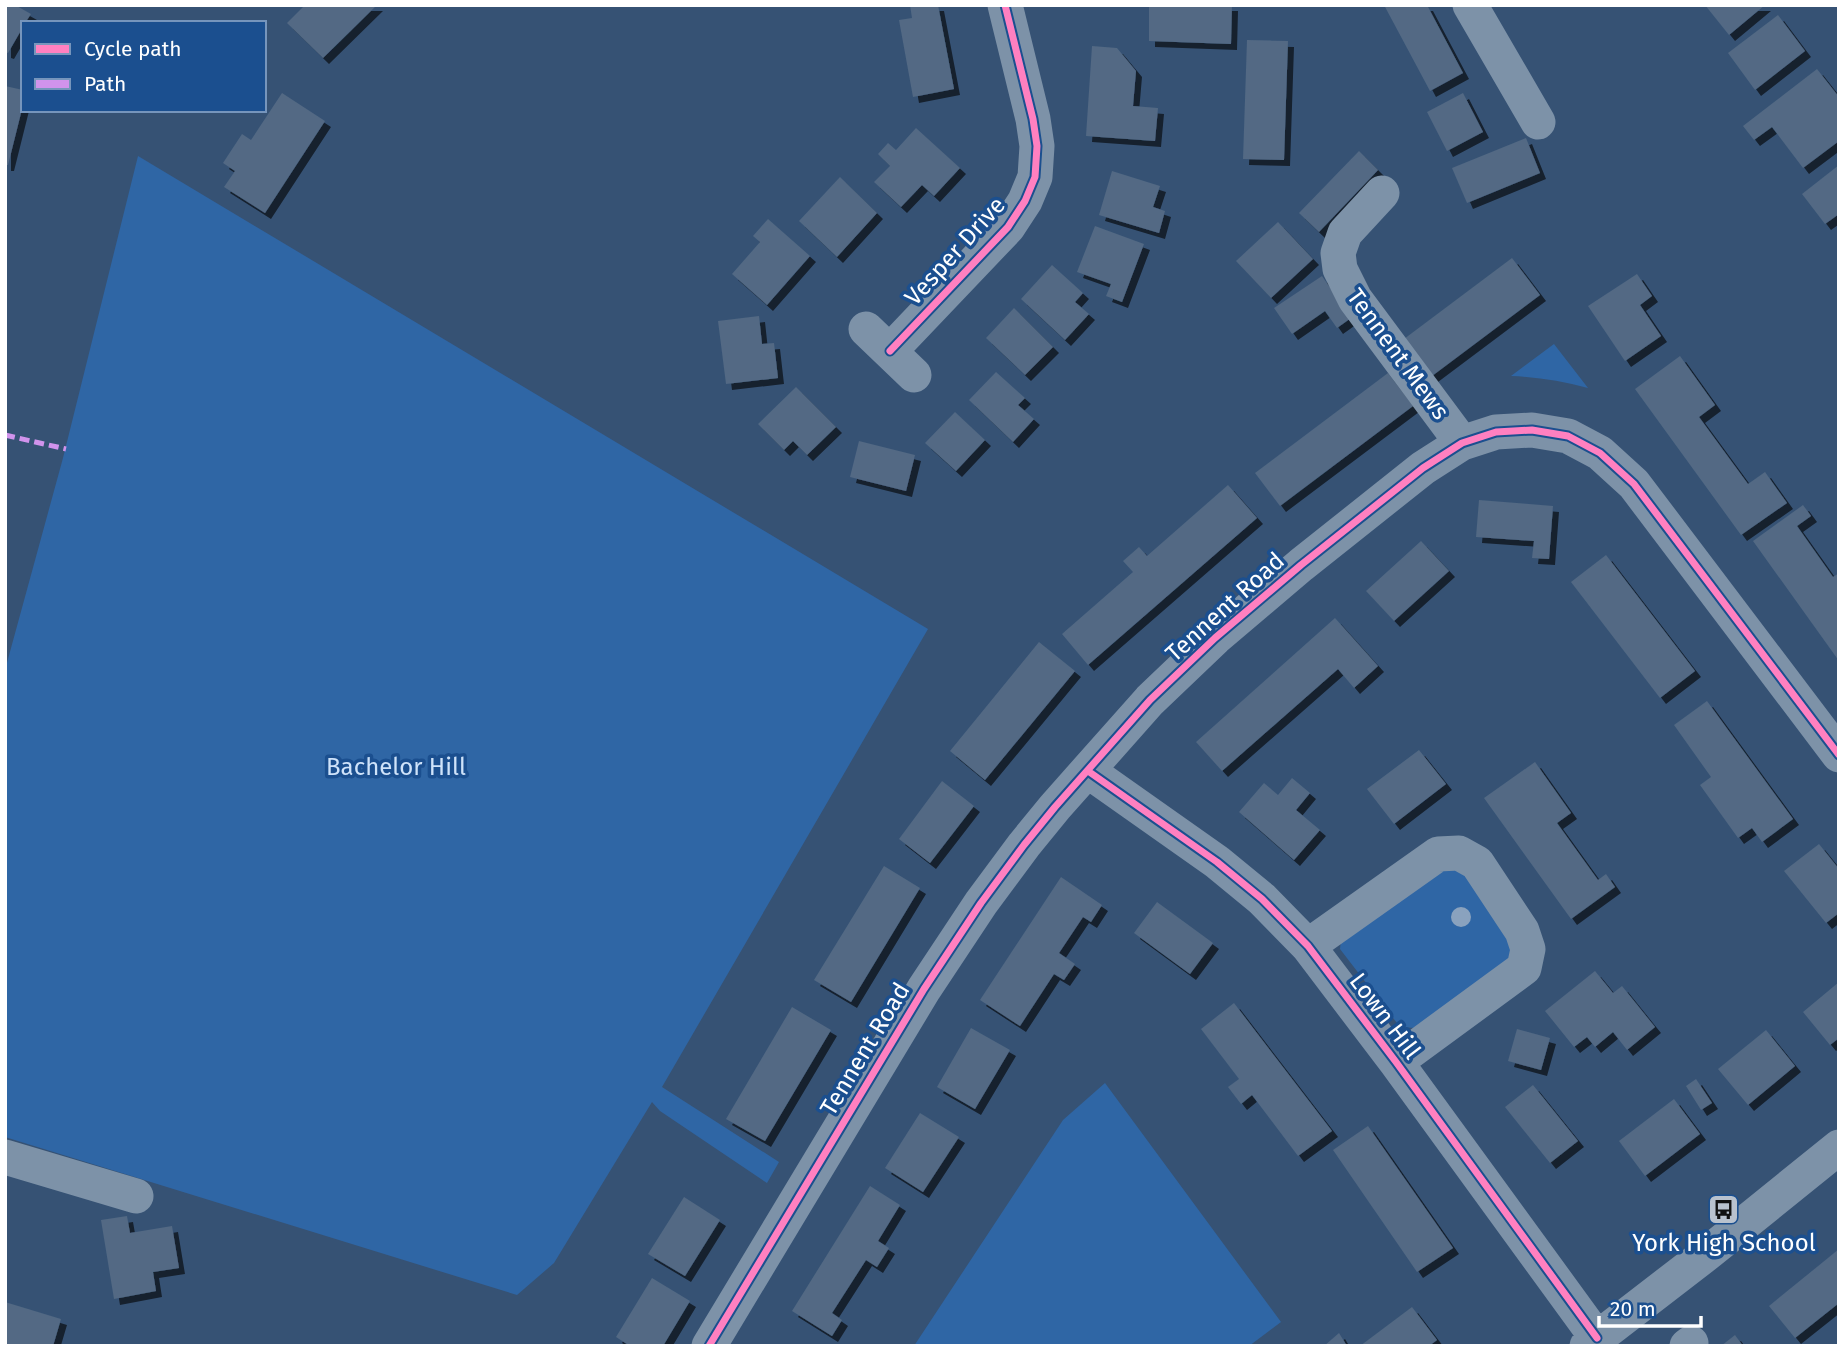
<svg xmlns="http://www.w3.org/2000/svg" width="1844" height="1351" viewBox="0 0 1844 1351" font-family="'Fira Sans',sans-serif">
  <defs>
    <filter id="shadow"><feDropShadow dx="6" dy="6" stdDeviation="0" flood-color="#0009"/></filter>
  </defs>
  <rect width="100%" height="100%" fill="#365274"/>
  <path fill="#2f66a5" d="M138 156 928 629 662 1087 779 1162 767 1183 660 1111 652 1102 554 1263 517 1295 5 1137V670L63 458Z
    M1554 344 1588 388C1562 381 1538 377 1511 376Z
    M1447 863 1465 866 1516 941 1515 962 1415 1028 1400 1027 1340 949 1342 932Z
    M1105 1083 1281 1322 1249 1346H914L1063 1120Z"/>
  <path fill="#526984" filter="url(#shadow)" d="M5 5H15L31 14 25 23H23V27L8 53 5 52Z
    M305 5H377L323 58 287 23Z
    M910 5H938L954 89 913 97 899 20 912 18Z
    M1149 5H1232L1231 44 1149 41Z
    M1384 5H1427L1463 73 1430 91Z
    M1705 5H1765L1729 35Z
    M1778 15 1805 51 1755 90 1728 53Z
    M1247 40 1288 41 1284 160 1243 159Z
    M1092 46 1117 48 1136 71 1133 106 1158 108 1155 141 1086 136Z
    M1817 69 1839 97V141L1803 168 1772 127 1754 140 1743 126Z
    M5 86 23 90V105L8 165H5Z
    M282 93 325 121 265 213 224 187 235 171 223 163 242 134 251 140Z
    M1463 93 1483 132 1447 151 1427 112Z
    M916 128 960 168 934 196 922 185 901 207 874 182 890 166 878 154 888 143 896 150Z
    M1526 138 1540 173 1467 203 1452 168Z
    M1359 151 1378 170 1319 232 1299 213Z
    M1839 165V214L1825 224 1802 194Z
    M1112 171 1160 186 1153 207 1165 211 1159 233 1099 215Z
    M840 177 877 213 837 257 799 221Z
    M768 219 810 256 767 305 732 274 760 242 753 236Z
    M1278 222 1313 259 1271 298 1236 261Z
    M1095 226 1144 244 1122 302 1106 296 1111 284 1077 272Z
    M1512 258 1540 295 1428 379 1400 342Z
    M1052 265 1083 293 1075 302 1089 314 1065 340 1021 299Z
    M1637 274 1652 296 1640 305 1661 336 1625 361 1588 306Z
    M1322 276 1351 318 1337 328 1325 311 1292 334 1274 308Z
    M1014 308 1053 347 1025 375 986 338Z
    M759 316 762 344 774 343 778 378 726 384 718 321Z
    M1680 356 1715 405 1699 417 1748 484 1765 472 1787 503 1741 535 1635 389Z
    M996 372 1025 398 1018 405 1034 419 1013 442 969 400Z
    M1388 373 1413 406 1280 506 1255 473Z
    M796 387 836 427 807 455 793 441 784 450 758 424Z
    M955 412 985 440 956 471 925 443Z
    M859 441 915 455 906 491 850 477Z
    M1228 485 1257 518 1088 665 1062 634 1133 572 1123 561 1139 547 1147 556Z
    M1479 500 1553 506 1549 559 1532 558 1534 541 1476 537Z
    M1803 505 1811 516 1797 526 1833 577 1839 573V661L1753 541Z
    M1421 541 1449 571 1394 621 1366 591Z
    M1606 555 1695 671 1660 698 1571 582Z
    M1335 618 1378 666 1354 688 1338 669 1222 771 1196 742Z
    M1039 642 1075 671 985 780 950 751Z
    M1707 701 1793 819 1762 842 1752 828 1738 838 1700 785 1711 777 1674 725Z
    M1419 750 1446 784 1394 824 1367 789Z
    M1535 762 1571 813 1557 823 1598 880 1606 874 1615 887 1571 919 1484 798Z
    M1292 778 1310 793 1296 810 1320 830 1294 860 1239 812 1264 783 1278 795Z
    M942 781 974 806 930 863 899 839Z
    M1819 844 1839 869V913L1826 923 1784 871Z
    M884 866 920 888 851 1002 814 980Z
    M1061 877 1102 905 1091 922 1083 917 1059 953 1075 964 1064 980 1054 974 1020 1026 980 1000Z
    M1157 902 1213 943 1190 974 1134 933Z
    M1595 971 1613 993 1622 986 1655 1027 1627 1050 1613 1032 1595 1047 1587 1037 1574 1047 1545 1011Z
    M1839 982V1038L1830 1045 1803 1012Z
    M1234 1003 1332 1131 1298 1156 1252 1095 1241 1104 1228 1087 1239 1079 1201 1029Z
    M792 1007 831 1030 765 1141 726 1119Z
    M971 1028 1010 1050 975 1109 937 1087Z
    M1517 1029 1550 1038 1541 1070 1508 1061Z
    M1766 1030 1795 1066 1748 1105 1718 1069Z
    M1696 1079 1712 1103 1701 1110 1686 1086Z
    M1533 1085 1578 1141 1550 1163 1505 1107Z
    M1674 1099 1700 1134 1645 1176 1619 1141Z
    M920 1113 959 1137 923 1192 885 1168Z
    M1368 1126 1453 1248 1417 1272 1333 1150Z
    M870 1186 900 1205 878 1241 889 1248 877 1267 866 1260 832 1313 842 1320 832 1336 792 1311Z
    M684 1197 720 1220 685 1276 648 1254Z
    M127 1216 130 1233 172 1226 179 1268 153 1272 156 1291 114 1299 101 1220Z
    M1839 1249V1303L1795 1338 1769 1306Z
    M652 1278 690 1301 663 1346H630L616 1337Z
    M5 1302 61 1319 53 1346 5 1344Z
    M1412 1307 1437 1340 1429 1346H1360Z
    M1339 1333 1347 1346H1324Z
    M1735 1335 1743 1346H1721Z"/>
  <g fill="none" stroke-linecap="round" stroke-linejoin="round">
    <path stroke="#7d92a8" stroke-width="35" d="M1470 5 1538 122
      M1382 193 1345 233 1338 253 1340 269 1355 299 1462 443
      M866 329 914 375
      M890 351 1008 227 1025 201 1035 177 1037 146 1033 119 1005 5
      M1088 771 1217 862 1262 899 1308 946 1396 1062 1597 1338
      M1308 946 1438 854 1459 853 1477 863 1522 931 1528 949 1524 968 1396 1062
      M5 1157 136 1196
      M709 1346 924 989 981 903 1024 845 1055 807 1150 700 1215 638 1301 565 1423 468 1462 443 1496 432 1532 430 1568 436 1600 453 1634 484 1839 755
      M1587 1346 1709 1252 1839 1147
      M1687 1346 1691 1343"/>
    <path stroke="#d193ec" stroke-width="5" stroke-dasharray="10 5" stroke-linecap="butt" d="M5 435 66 449"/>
    <defs>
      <path id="cycleway" d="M890 351 1008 227 1025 201 1035 177 1037 146 1033 119 1005 5
        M1088 771 1217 862 1262 899 1308 946 1396 1062 1597 1338
        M709 1346 924 989 981 903 1024 845 1055 807 1150 700 1215 638 1301 565 1423 468 1462 443 1496 432 1532 430 1568 436 1600 453 1634 484 1839 755"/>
    </defs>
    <use href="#cycleway" stroke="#1b4f8f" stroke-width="11"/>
    <use href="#cycleway" stroke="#ff80c0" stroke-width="7"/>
  </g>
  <circle fill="#8aa2be" cx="1461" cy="917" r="10"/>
  <defs>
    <symbol id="bus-square" viewBox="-11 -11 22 22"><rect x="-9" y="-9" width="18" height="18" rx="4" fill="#b9c2ce" stroke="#1b4f8f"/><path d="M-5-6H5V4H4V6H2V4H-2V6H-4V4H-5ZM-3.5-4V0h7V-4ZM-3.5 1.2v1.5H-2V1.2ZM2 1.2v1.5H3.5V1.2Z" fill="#111"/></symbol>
  </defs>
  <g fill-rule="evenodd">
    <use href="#bus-square" x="1706" y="1192" width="35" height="35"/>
  </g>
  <g text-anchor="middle" stroke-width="7" stroke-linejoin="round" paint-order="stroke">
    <g font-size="24" fill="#fff" stroke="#1b4f8f">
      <text transform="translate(955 251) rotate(-48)" y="8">Vesper Drive</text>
      <text transform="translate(1398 354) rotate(54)" y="8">Tennent Mews</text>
      <text transform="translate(1225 607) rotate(-42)" y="8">Tennent Road</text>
      <text transform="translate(1385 1016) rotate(53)" y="8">Lown Hill</text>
      <text transform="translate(865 1049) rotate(-59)" y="8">Tennent Road</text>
    </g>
    <g font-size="24" fill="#cfe3fa" stroke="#1b4f8f">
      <text x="396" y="775">Bachelor Hill</text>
    </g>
    <g font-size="24" fill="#fff" stroke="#1b4f8f">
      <text x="1724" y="1251">York High School</text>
    </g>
  </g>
  <rect width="1844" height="1351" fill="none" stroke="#ffffff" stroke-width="14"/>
  <rect x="21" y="21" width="245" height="91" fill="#1b4f8f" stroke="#7695bc" stroke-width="2"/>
  <rect x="35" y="44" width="35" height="10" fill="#ff80c0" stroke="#7695bc" stroke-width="2"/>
  <text x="84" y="56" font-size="21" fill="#ffffff">Cycle path</text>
  <rect x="35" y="79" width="35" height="10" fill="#d193ec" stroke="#7695bc" stroke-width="2"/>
  <text x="84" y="91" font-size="21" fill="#ffffff">Path</text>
  <path d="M1599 1316v10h102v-10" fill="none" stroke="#ffffff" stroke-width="3.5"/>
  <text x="1610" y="1316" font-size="21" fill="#ffffff" stroke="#1b4f8f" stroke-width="5" paint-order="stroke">20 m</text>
</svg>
